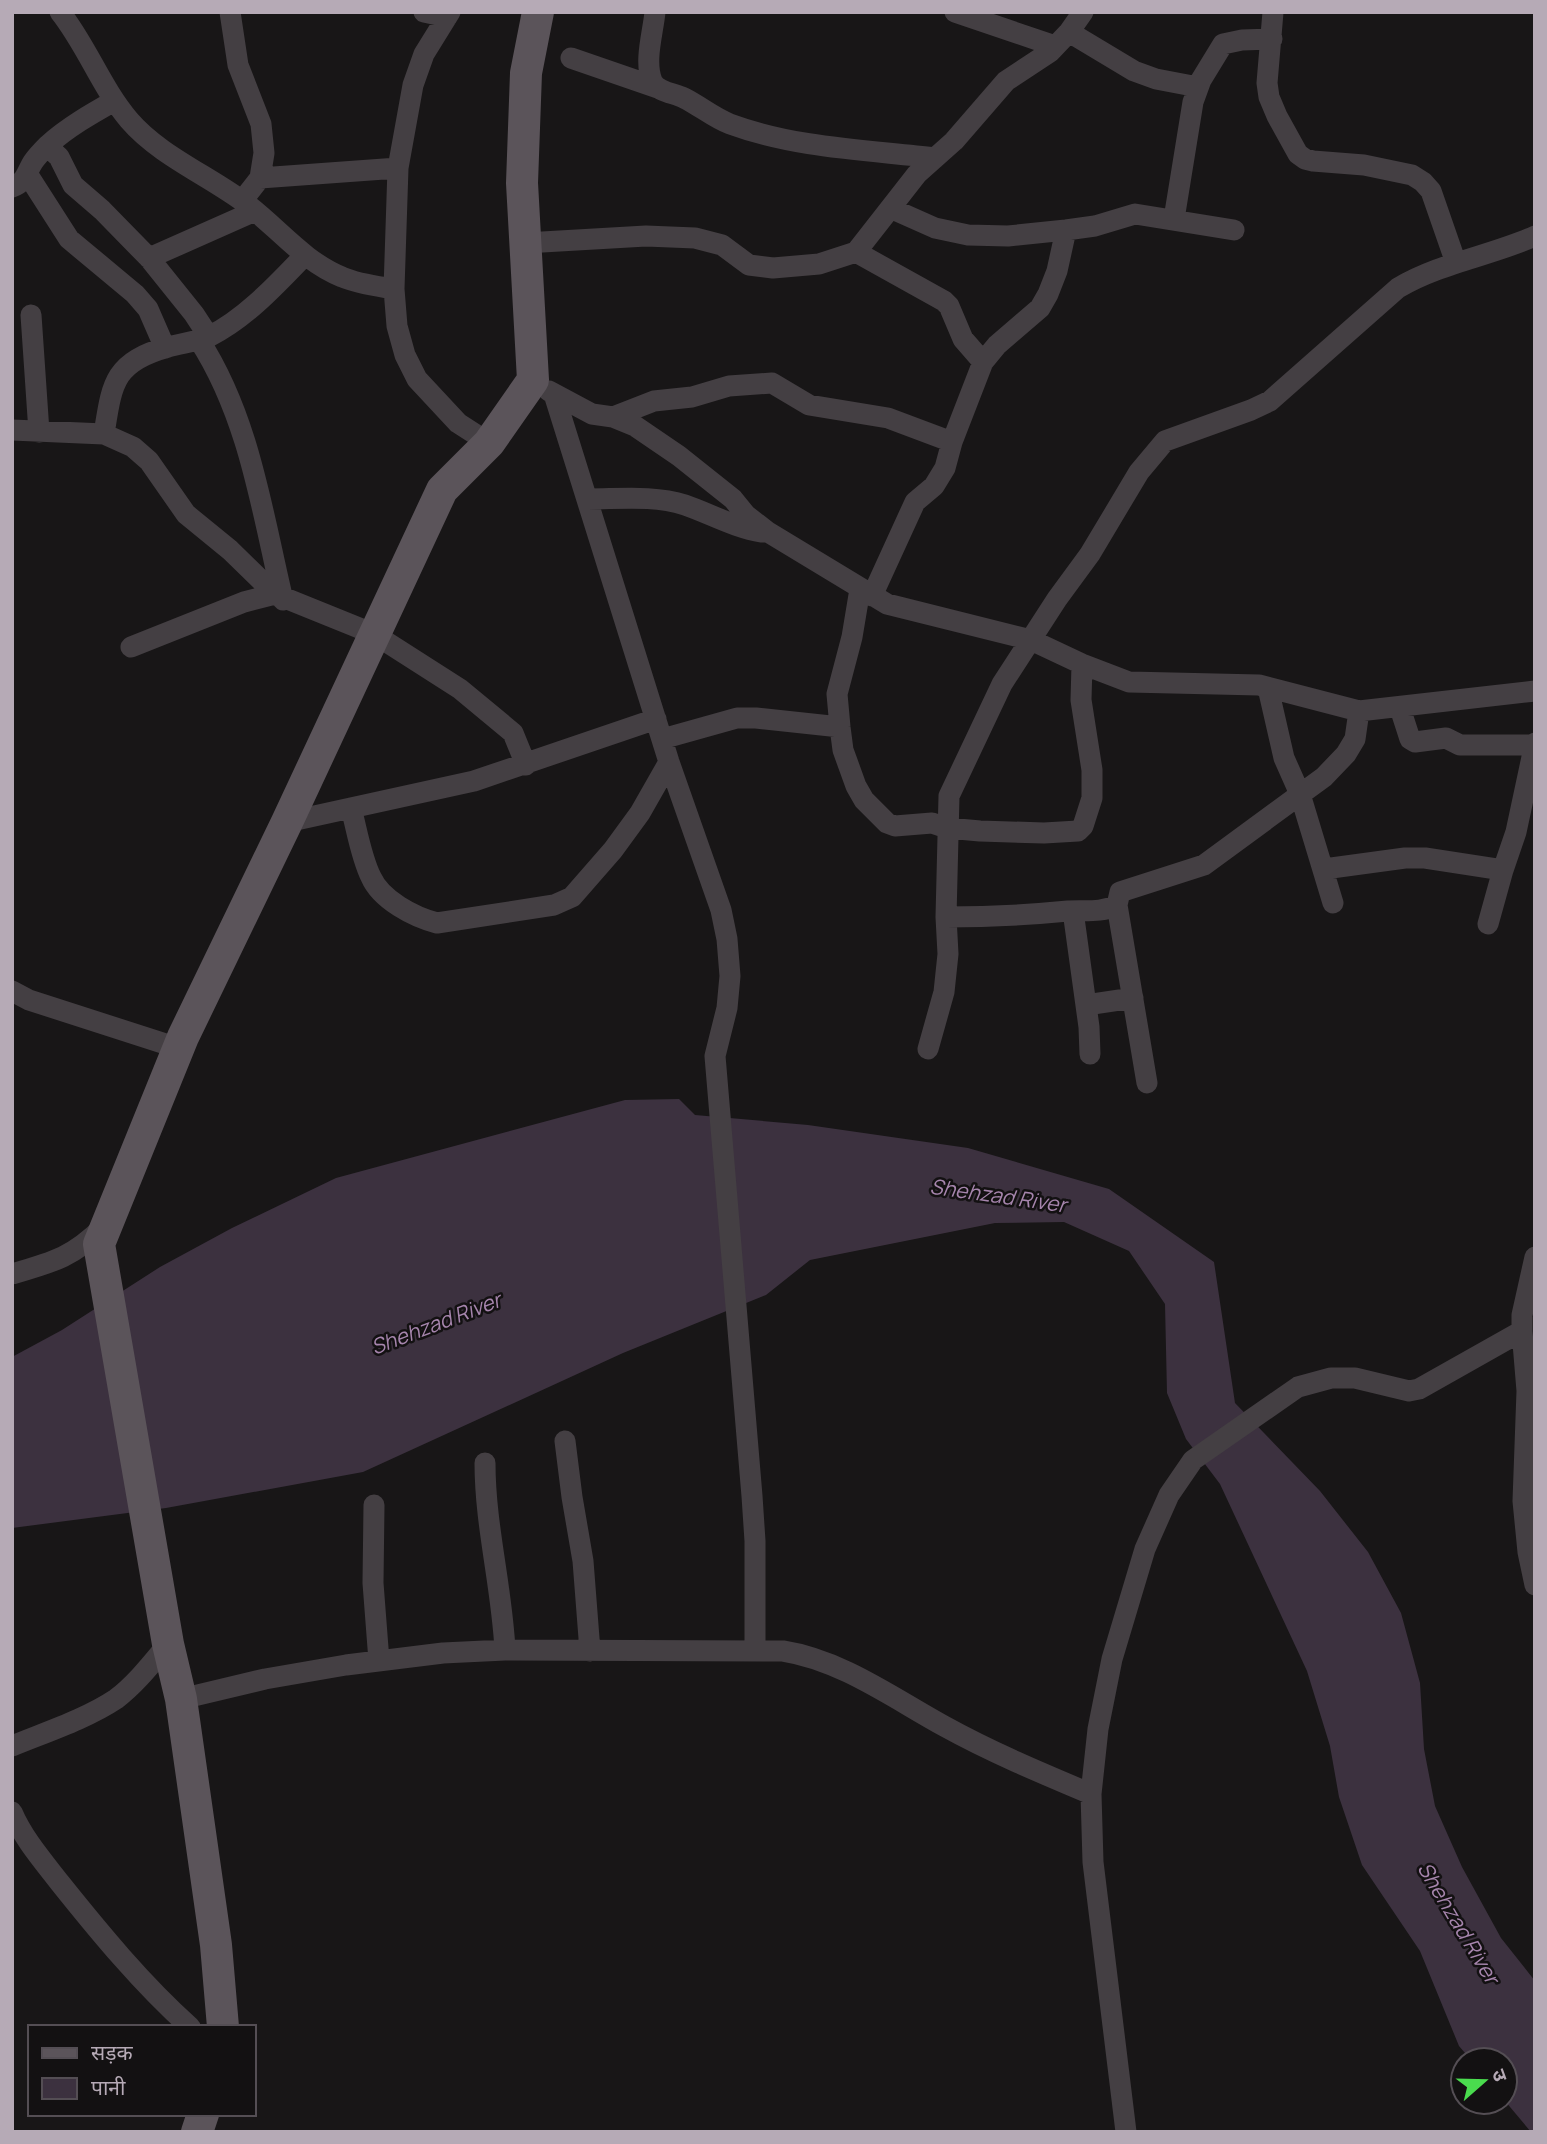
<svg xmlns="http://www.w3.org/2000/svg" width="1547" height="2144" viewBox="0 0 1547 2144" font-family="Manrope,'Noto Sans Devanagari',sans-serif">
  <rect width="100%" height="100%" fill="#181617"/>
  <path fill="#3c313f" d="M679 1099 695 1115 808 1125 968 1148 1109 1189 1214 1262 1235 1403 1320 1491 1368 1552 1401 1613 1420 1683 1424 1749 1435 1806 1462 1867 1501 1938 1535 1981V2132H1531L1505 2101V2060H1471L1459 2046 1420 1951 1362 1865 1339 1797 1330 1746 1307 1671 1220 1484 1186 1439 1167 1393 1165 1304 1129 1251 1064 1222 995 1223 810 1260 766 1295 623 1353 363 1472 166 1508 12 1528V1357L62 1330 160 1267 232 1228 336 1178 625 1100Z"/>
  <g fill="none" stroke-linecap="round" stroke-linejoin="round">
    <path stroke="#443f43" stroke-width="21" d="M60 12C87 46 101 87 129 120 158 154 205 174 241 200 275 224 302 261 342 277 358 284 376 286 394 289
      M230 12 238 65 261 124 264 153 260 178 242 201
      M424 12 447 17
      M450 12 424 54 413 85 398 168 394 289 397 326 405 355 417 379 458 423 489 443
      M655 12C653 33 644 61 652 81 657 92 674 93 684 98 700 106 714 118 730 124 795 148 867 150 935 158
      M955 12 1055 46
      M1273 12 1267 83 1269 97 1277 116 1298 154 1305 159 1313 161 1364 165 1412 175 1423 182 1431 191 1456 263
      M1069 32 1134 71 1156 79 1198 87
      M571 58 658 88
      M47 146 59 157 73 185 102 210 149 258 194 314 209 337
      M28 175 69 239 135 294 148 309 165 348
      M260 178 398 168
      M12 187C26 182 26 173 33 162 37 156 43 150 48 145 68 127 91 114 114 101
      M890 208 935 228 968 235 1008 236 1066 230 1095 226 1135 214 1234 230
      M1174 219 1193 102 1201 80 1223 44 1242 40 1272 39
      M525 243 646 236 695 238 722 245 749 265 773 268 819 264 856 252 917 174 954 141 1006 81 1050 52 1069 32 1083 12
      M856 252 944 301 949 306 963 339 983 362
      M149 258 255 211
      M31 315 39 432
      M199 340C249 417 262 511 283 600
      M549 391 592 414 613 417 635 426 679 456 733 499 746 515 768 532 887 604 1031 640 1082 664 1129 682 1259 685 1359 711 1535 691
      M554 394 669 762 721 910 727 939 730 976 727 1008 715 1056 752 1496 755 1541V1651
      M613 417 654 401 692 397 729 386 772 383 809 405 888 418 952 442
      M12 430 104 434 133 447 149 461 186 514 230 550 275 594 374 634 460 689 513 733 526 765
      M104 434C112 384 113 362 168 347 181 343 197 342 210 336 246 318 277 284 305 255
      M588 499C620 499 654 495 685 505 711 514 735 528 762 532
      M860 589 852 637 837 694 840 727 843 750 856 786 864 800 887 823 895 826 932 823 947 828 980 831 1044 833 1078 831 1083 826 1092 798V770L1081 700 1082 664
      M872 596 915 502 934 486 945 468 952 442 983 362 997 345 1040 308 1048 294 1057 271 1066 230
      M131 647 244 602 275 594
      M1268 688 1284 758 1300 794 1333 903
      M1400 708 1410 739 1415 742 1446 738 1460 745H1534
      M662 739 737 718H756L840 727
      M351 808C357 830 361 857 371 877 381 900 414 917 437 923L554 905 572 897 613 850 640 813 669 762
      M287 822 474 781 656 719
      M1324 869 1405 858H1425L1503 870
      M1117 905 1147 1083
      M1073 911 1089 1027 1090 1054
      M946 917C987 917 1027 915 1068 911 1085 910 1101 913 1117 905L1120 892 1204 865 1324 777 1346 754 1355 739 1359 711
      M1488 924 1503 870 1516 832 1535 743
      M12 991 29 1000 178 1048
      M1086 1005 1133 998
      M928 1049 944 992 948 954 946 917 949 796 1002 684 1057 599 1090 554 1139 472 1165 441 1251 410 1270 401 1398 288C1440 263 1490 256 1535 236
      M1535 1257 1522 1315V1331L1527 1391 1523 1501 1528 1552 1535 1585
      M12 1274C54 1262 73 1257 104 1226
      M565 1441 572 1497 583 1561 590 1651
      M485 1463C485 1526 502 1587 505 1650
      M374 1505 373 1583 379 1661
      M181 1699 265 1679 346 1665 443 1653 505 1650 783 1651C841 1660 893 1698 944 1726 991 1752 1041 1773 1091 1794
      M12 1746C46 1732 86 1719 116 1699 136 1684 152 1663 168 1644
      M12 1812C23 1838 43 1861 60 1883 100 1933 142 1984 190 2027
      M1126 2132 1093 1862 1091 1794 1098 1729 1112 1659 1145 1549 1169 1495 1193 1460 1298 1387 1331 1378H1355L1409 1391 1419 1389 1522 1331"/>
    <path stroke="#5b545a" stroke-width="32" d="M223 2027 216 1945 181 1699 168 1644 99 1244 183 1037 287 822 442 490 489 443 533 380 522 183 526 73 538 12
      M197 2132 203 2114"/>
  </g>
  <g text-anchor="middle" stroke-width="5" stroke-linejoin="round" paint-order="stroke">
    <g font-size="21" font-style="italic" fill="#a685ad" stroke="#131112">
      <text transform="translate(998 1196) rotate(8)" y="7">Shehzad River</text>
      <text transform="translate(436 1324) rotate(-21)" y="7">Shehzad River</text>
      <text transform="translate(1458 1923) rotate(59)" y="7">Shehzad River</text>
    </g>
  </g>
  <rect width="1547" height="2144" fill="none" stroke="#b6aab6" stroke-width="28"/>
  <rect x="28" y="2025" width="228" height="91" fill="#131112" stroke="#544e54" stroke-width="2"/>
  <rect x="42" y="2048" width="35" height="10" fill="#5b545a" stroke="#544e54" stroke-width="2"/>
  <text x="91" y="2060" font-size="21" fill="#b6aab6">सड़क</text>
  <rect x="42" y="2078" width="35" height="21" fill="#3c313f" stroke="#544e54" stroke-width="2"/>
  <text x="91" y="2095" font-size="21" fill="#b6aab6">पानी</text>
  <g transform="translate(1484 2081) rotate(70)"><circle r="33" fill="#131112" stroke="#544e54" stroke-width="2"/>
  <path d="M0-5L12 26L0 18L-12 26Z" fill="#4adc4e"/>
  <text y="-10" font-size="19" font-weight="bold" text-anchor="middle" fill="#b6aab6">उ</text>
  </g>
</svg>
